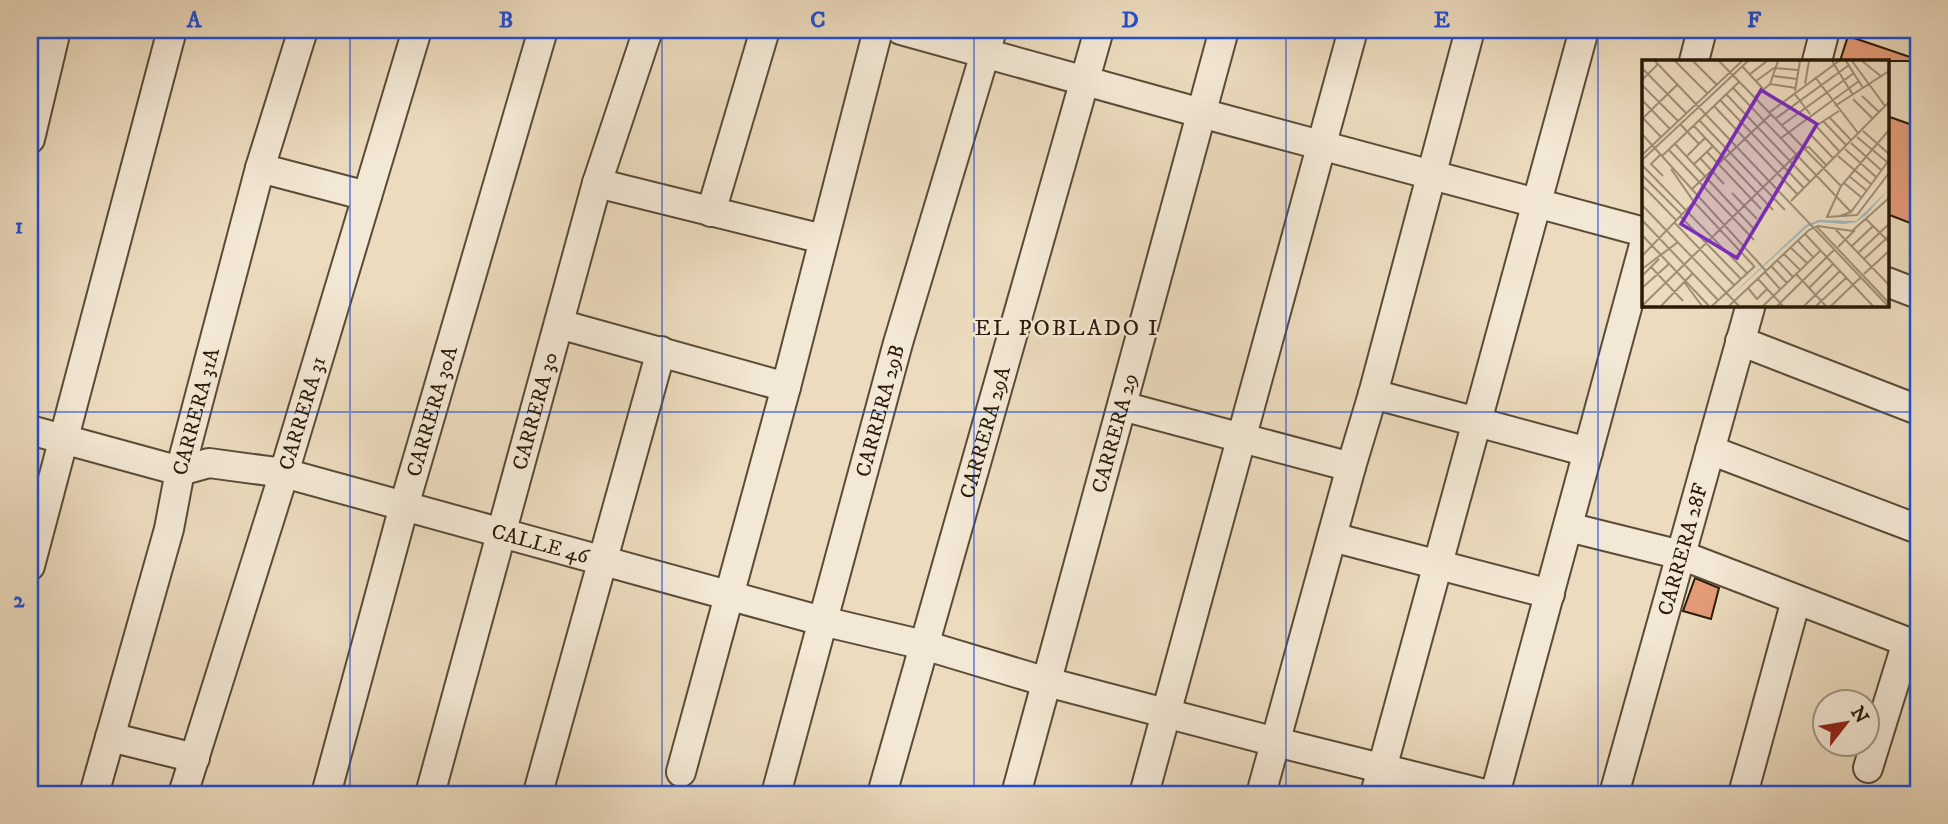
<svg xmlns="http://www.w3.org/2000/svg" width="1948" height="824" viewBox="0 0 1948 824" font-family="'IM FELL DW Pica',serif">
  <rect width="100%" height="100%" fill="#ecdbbe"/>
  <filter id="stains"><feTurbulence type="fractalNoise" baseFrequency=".00286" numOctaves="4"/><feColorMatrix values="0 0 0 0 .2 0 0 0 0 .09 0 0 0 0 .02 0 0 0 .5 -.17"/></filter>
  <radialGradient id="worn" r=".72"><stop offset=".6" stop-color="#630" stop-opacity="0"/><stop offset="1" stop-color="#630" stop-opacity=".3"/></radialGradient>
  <path fill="#e39b78" stroke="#291b08" stroke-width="2" d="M1848 36 1913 58V61H1840Z
    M1887 116 1918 127V226L1887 214Z
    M1695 578 1719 588 1711 619 1683 611Z"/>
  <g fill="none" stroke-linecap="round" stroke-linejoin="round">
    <defs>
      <g id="minor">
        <path d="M901 30 1201 113 1644 232"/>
        <path d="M1694 61 1702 30"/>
        <path d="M1817 61 1825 30"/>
        <path d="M30 139 56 30"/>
        <path d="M260 168 367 196"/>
        <path d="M597 183 823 239"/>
        <path d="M711 212 765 30"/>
        <path d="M1887 282 1918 294"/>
        <path d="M559 324 786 387"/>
        <path d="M1740 341 1918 410"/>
        <path d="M1373 394 1588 452"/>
        <path d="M1122 406 1351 467"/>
        <path id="s1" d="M30 430 180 471 209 463 284 473 822 621 924 645 1047 682 1276 742 1485 794"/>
        <path d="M1710 450 1918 529"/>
        <path d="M1568 527 1681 555 1918 646"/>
        <path d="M1332 537 1550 594"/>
        <path d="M30 566 172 30"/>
        <path d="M110 737 195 758"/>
        <path d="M1868 768 1907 642"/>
        <path d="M681 772 786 387 878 30"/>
        <path d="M539 789 661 351"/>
        <path id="s2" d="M94 794 169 529 180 471 260 168 303 30"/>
        <path id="s3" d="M183 794 284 473 417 30"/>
        <path id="s4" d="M326 794 404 506 543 30"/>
        <path id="s5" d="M430 794 597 183 648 30"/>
        <path id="s6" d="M776 794 898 343 992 30"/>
        <path id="s7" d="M882 794 1099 30"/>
        <path id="s8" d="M1016 794 1224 30"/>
        <path d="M1144 794 1353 30"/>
        <path d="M1261 794 1351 467 1373 394 1470 30"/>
        <path d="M1375 794 1584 30"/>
        <path d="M1495 794 1644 245"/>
        <path id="s9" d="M1614 794 1751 304"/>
        <path d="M1743 794 1796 600"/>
      </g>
    </defs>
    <use href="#minor" stroke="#5a4b36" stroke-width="32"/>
    <use href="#minor" stroke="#f3e8d5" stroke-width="28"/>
  </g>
  <path fill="none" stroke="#1d4ed8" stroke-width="2" stroke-opacity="0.55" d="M350 30V794M662 30V794M974 30V794M1286 30V794M1598 30V794M30 412H1918"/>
  <g text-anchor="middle" stroke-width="5" stroke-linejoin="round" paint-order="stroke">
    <g font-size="21" fill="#291b08" stroke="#f3e8d5">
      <text dy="7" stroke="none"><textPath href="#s2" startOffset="396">CARRERA 31A</textPath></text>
      <text dy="7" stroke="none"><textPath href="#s4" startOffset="397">CARRERA 30A</textPath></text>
      <text dy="7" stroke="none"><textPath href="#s5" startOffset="397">CARRERA 30</textPath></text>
      <text dy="7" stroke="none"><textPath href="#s6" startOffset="397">CARRERA 29B</textPath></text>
      <text dy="7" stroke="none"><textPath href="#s3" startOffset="399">CARRERA 31</textPath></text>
      <text dy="7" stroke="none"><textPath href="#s7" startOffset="376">CARRERA 29A</textPath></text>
      <text dy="7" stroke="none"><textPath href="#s8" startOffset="374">CARRERA 29</textPath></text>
      <text dy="7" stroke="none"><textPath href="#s1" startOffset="527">CALLE 46</textPath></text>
      <text dy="7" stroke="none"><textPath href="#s9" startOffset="254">CARRERA 28F</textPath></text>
    </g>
    <g font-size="23" letter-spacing="2" fill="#291b08" stroke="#f3e8d5">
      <text x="1067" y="335">EL POBLADO I</text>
    </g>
  </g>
  <g transform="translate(1642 60)">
    <rect width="247" height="247" fill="#ecdbbe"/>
    <path d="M247 129 224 155 214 162 202 164 177 162 165 167 78 246 164 165 177 160 214 161Z" fill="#9fb8bd"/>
    <path fill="none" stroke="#9e8e75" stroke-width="2" d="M13 1 246 246M33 1 65 33M51 1 74 24M77 1 199 126M190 1 211 35M204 1 221 28M210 1 243 46M220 1 240 17M100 6 122 30M0 8 44 53M108 14 125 1M131 16 155 19M173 17 216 73M0 20 16 4M114 21 132 8 156 10M128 24 154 28M163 24 167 1M0 25 36 61M91 28 209 152M153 31 158 1M152 33 168 54M84 34 168 122M220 36 237 52M113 37 128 24 136 1M211 39 230 58M0 40 28 69M78 40 162 128M72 46 156 135M193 46 247 11M197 51 174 66 197 91M128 52 197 1M0 57 19 77M188 58 209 80M0 59 36 24M133 59 207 5M57 60 143 150M181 61 204 85M38 64 57 84M140 65 212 13M52 66 131 150M247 70 199 126 185 157 215 155 247 113M221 71 247 94M0 74 124 211M168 74 191 98M215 77 245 102M139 78 217 21M209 83 239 110M33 84 113 170M161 88 167 87 184 105M203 89 234 117M27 90 112 180M65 92 119 149M19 94 9 104 21 116M0 95 100 1M20 96 98 21M45 96 63 78M196 96 229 124M58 98 82 124M0 100 106 1M52 104 71 86M0 105 105 213M0 115 39 154M207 116 224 130M202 123 219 137M0 125 34 160M49 130 129 54M90 133 115 159M149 141 247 42M52 142 112 206M0 145 97 246M38 156 99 219M198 156 209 152 247 100M224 159 247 182M0 160 76 240M32 162 92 225M175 167 247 243M194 170 247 225M163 174 231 246M0 175 67 246M156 181 171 197M210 186 231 166M196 187 213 170M149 188 165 203M216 193 247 164M142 194 158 210M0 196 52 142 29 109M222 199 247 176M135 200 151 217M129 206 145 223M9 207 41 241M0 209 36 182M123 212 138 229M154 214 184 246M222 214 247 191M0 216 17 199M116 219 141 246M42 222 60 246M0 228 28 203M106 228 115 239 125 229M167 228 191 204M0 246 161 88M19 246 51 213M70 246 113 206M87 246 167 170 176 166 210 171 247 138M121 246 178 191M135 246 192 190M162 246 198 211M174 246 204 218M189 246 218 218"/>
    <path fill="#7b2cbf" fill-opacity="0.15" stroke="#7b2cbf" stroke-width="3.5" d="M119 30 175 64 95 198 39 164Z"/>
    <rect width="247" height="247" fill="none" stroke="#291b08" stroke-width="3.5"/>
  </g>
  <rect width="1948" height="824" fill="none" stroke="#ecdbbe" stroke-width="77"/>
  <g transform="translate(1846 723) rotate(59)"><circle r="33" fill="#f3e8d5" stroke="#a29683" stroke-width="2"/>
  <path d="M0-5L12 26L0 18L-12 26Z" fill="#8f2418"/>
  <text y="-10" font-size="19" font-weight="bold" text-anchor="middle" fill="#291b08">N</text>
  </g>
  <rect x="38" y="38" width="1872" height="748" fill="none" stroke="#1d4ed8" stroke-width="2.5"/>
  <g font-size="23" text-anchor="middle" font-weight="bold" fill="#1d4ed8">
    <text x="194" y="27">A</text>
    <text x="506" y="27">B</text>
    <text x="818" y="27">C</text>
    <text x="1130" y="27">D</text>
    <text x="1442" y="27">E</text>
    <text x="1754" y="27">F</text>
    <text x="19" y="233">1</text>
    <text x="19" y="607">2</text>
  </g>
  <rect width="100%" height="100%" filter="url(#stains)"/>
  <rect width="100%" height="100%" fill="url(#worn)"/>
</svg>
